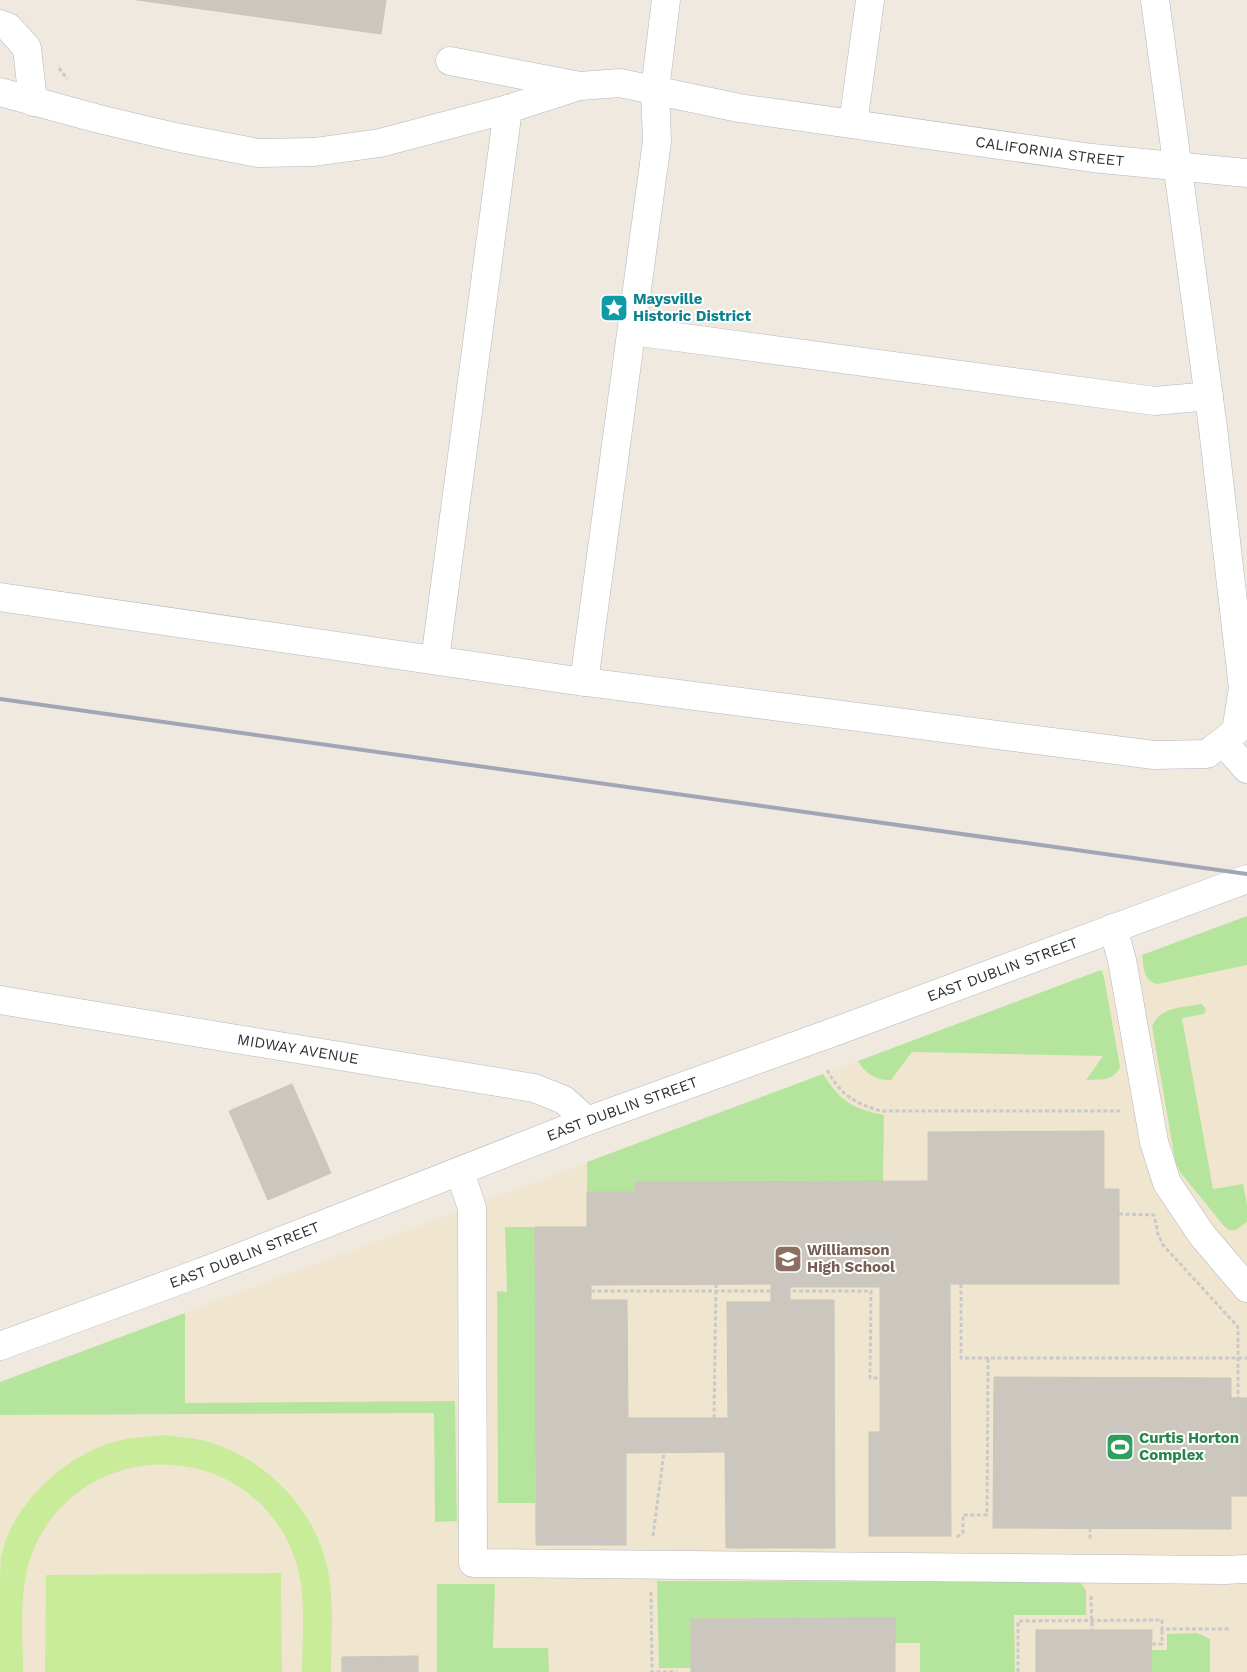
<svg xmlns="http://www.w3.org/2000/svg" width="1247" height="1672" viewBox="0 0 1247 1672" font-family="'Work Sans',sans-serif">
  <rect width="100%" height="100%" fill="#efe9e0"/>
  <path fill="#f0e6d0" d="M1247 916V1672H0V1382Z"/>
  <path fill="#b5e59d" d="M1247 916V965L1158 984C1143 982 1144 967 1142 955Z
    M1101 970 1104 977 1120 1067C1113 1082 1100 1079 1086 1080L1103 1056 912 1052 891 1080C876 1081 865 1073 858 1061Z
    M1202 1004 1206 1010 1204 1014 1182 1018 1213 1189 1243 1184 1247 1205V1222L1236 1230H1229L1224 1226 1180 1172 1175 1160 1152 1026C1161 1006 1182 1008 1202 1004Z
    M823 1074C840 1101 853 1109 884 1115L883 1182H635V1192H587V1162Z
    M505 1227H535V1503H498L497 1291 507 1292Z
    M185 1313V1403L455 1401 457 1521 435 1522 434 1413 0 1415V1382Z
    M657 1581 1080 1582 1086 1590V1615H1014L1015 1672H920V1643H895L894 1618 691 1619V1668H659Z
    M437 1584H495L493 1648H548L549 1672H437Z
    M1197 1633 1210 1639V1672H1151L1152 1650H1167V1634Z"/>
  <path fill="#c8ec99" d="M162 1435C180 1437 198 1438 215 1444 273 1464 319 1515 329 1576 334 1607 331 1641 331 1672H302C302 1635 307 1594 295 1559 255 1443 97 1431 39 1538 17 1579 23 1628 23 1672H0C0 1647 0 1621 0 1596 0 1583 0 1569 1 1557 11 1506 61 1460 109 1443 126 1438 144 1437 162 1435Z
    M281 1573 282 1672H45L46 1575Z"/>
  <path fill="#cbc7bf" stroke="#cbc5b9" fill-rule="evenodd" d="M137 0H386L381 34Z
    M292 1084 331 1173 268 1200 229 1111Z
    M1104 1131V1189H1119V1284H950L951 1536H869V1432H880V1287H790V1300H834L835 1548H726L725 1452 626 1453V1545H536L535 1227H587V1192H635V1182L928 1181V1132ZM771 1284V1302H727L728 1418H628L627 1300H591V1285Z
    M994 1377 1231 1378V1398H1247V1496H1231V1529L993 1528Z
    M895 1618V1672H691V1619Z
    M1036 1630H1152L1151 1672H1036Z
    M418 1656V1672H342V1657Z"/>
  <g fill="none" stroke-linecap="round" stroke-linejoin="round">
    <defs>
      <g id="minor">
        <path d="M0 24 8 27 27 48 33 102"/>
        <path id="s1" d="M450 61 580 86 620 83 739 108 1092 158 1247 173"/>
        <path d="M0 92 99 119 175 137 258 153 314 152 380 143 508 109 576 87"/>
        <path d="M853 124 870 0"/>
        <path d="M632 331 1155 401 1209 396"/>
        <path d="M0 597 570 680 1154 755 1207 754 1236 731 1243 688 1213 428 1155 0"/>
        <path d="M435 660 508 109"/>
        <path d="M584 682 657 141 655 90 666 0"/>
        <path d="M1223 742 1247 769"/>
        <path d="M1113 928 1122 960 1154 1142 1167 1183 1202 1235 1247 1288"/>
        <path id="s2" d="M0 1000 534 1088 564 1100 587 1121"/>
        <path d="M460 1172 472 1208 473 1563 1224 1570 1247 1569"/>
        <path id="s3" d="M0 1346 202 1272 587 1121 831 1033 1247 879"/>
      </g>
    </defs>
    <use href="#minor" stroke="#b4b6c1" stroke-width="29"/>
    <path stroke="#c9c9c9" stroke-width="3" stroke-dasharray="4 2.5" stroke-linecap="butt" d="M59 68 67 79
      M827 1070C841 1095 854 1103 881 1111H1120
      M1119 1214 1154 1215 1158 1234 1163 1245 1238 1327V1398
      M961 1284V1358H1247
      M591 1291H871L870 1378H880
      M714 1418 716 1285
      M1090 1528V1540
      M653 1536 664 1452
      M957 1537 963 1533V1515H987L988 1358
      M651 1592 652 1672H677
      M1091 1596 1092 1630
      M1152 1644H1162V1629
      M1018 1672V1621L1162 1620V1629H1230"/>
    <use href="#minor" stroke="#fff" stroke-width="28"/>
    <path stroke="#a2a5b8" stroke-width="4" d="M0 699 1247 874"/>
  </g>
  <defs>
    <symbol id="sight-square" viewBox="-11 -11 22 22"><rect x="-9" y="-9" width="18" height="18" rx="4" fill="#0f9aa8" stroke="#fff"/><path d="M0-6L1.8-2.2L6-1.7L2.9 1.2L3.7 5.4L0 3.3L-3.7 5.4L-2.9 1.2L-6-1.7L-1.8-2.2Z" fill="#fff"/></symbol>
    <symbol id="school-square" viewBox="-11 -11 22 22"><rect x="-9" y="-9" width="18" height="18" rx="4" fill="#8d6e63" stroke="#fff"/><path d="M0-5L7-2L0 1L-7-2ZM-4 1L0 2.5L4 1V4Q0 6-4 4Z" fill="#fff"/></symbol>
    <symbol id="stadium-square" viewBox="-11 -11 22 22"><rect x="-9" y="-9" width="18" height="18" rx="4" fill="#2e9e5b" stroke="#fff"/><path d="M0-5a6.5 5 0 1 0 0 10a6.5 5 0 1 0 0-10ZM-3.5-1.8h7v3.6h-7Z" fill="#fff"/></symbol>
  </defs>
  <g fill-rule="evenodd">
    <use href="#sight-square" x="598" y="292" width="32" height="32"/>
    <use href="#school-square" x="772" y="1243" width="32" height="32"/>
    <use href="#stadium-square" x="1104" y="1431" width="32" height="32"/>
  </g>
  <g text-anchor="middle" stroke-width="4" stroke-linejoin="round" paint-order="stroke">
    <g font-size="15" fill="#2e2e2e" stroke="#fff">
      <text dy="5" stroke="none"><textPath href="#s1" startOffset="608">CALIFORNIA STREET</textPath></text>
      <text dy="5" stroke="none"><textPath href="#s3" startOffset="1071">EAST DUBLIN STREET</textPath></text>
      <text dy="5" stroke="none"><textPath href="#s2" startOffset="302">MIDWAY AVENUE</textPath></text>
      <text dy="5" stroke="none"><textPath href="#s3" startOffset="666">EAST DUBLIN STREET</textPath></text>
      <text dy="5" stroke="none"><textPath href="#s3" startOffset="261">EAST DUBLIN STREET</textPath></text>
    </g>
    <g font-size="15" font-weight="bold" fill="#0d838f" stroke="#fff" text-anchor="start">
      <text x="633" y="304">Maysville<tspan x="633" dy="17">Historic District</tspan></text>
    </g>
    <g font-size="15" font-weight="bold" fill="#785e54" stroke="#fff" text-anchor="start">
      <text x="807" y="1255">Williamson<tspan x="807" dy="17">High School</tspan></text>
    </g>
    <g font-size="15" font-weight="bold" fill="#27864d" stroke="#fff" text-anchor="start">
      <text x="1139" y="1443">Curtis Horton<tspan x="1139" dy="17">Complex</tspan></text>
    </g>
  </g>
</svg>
